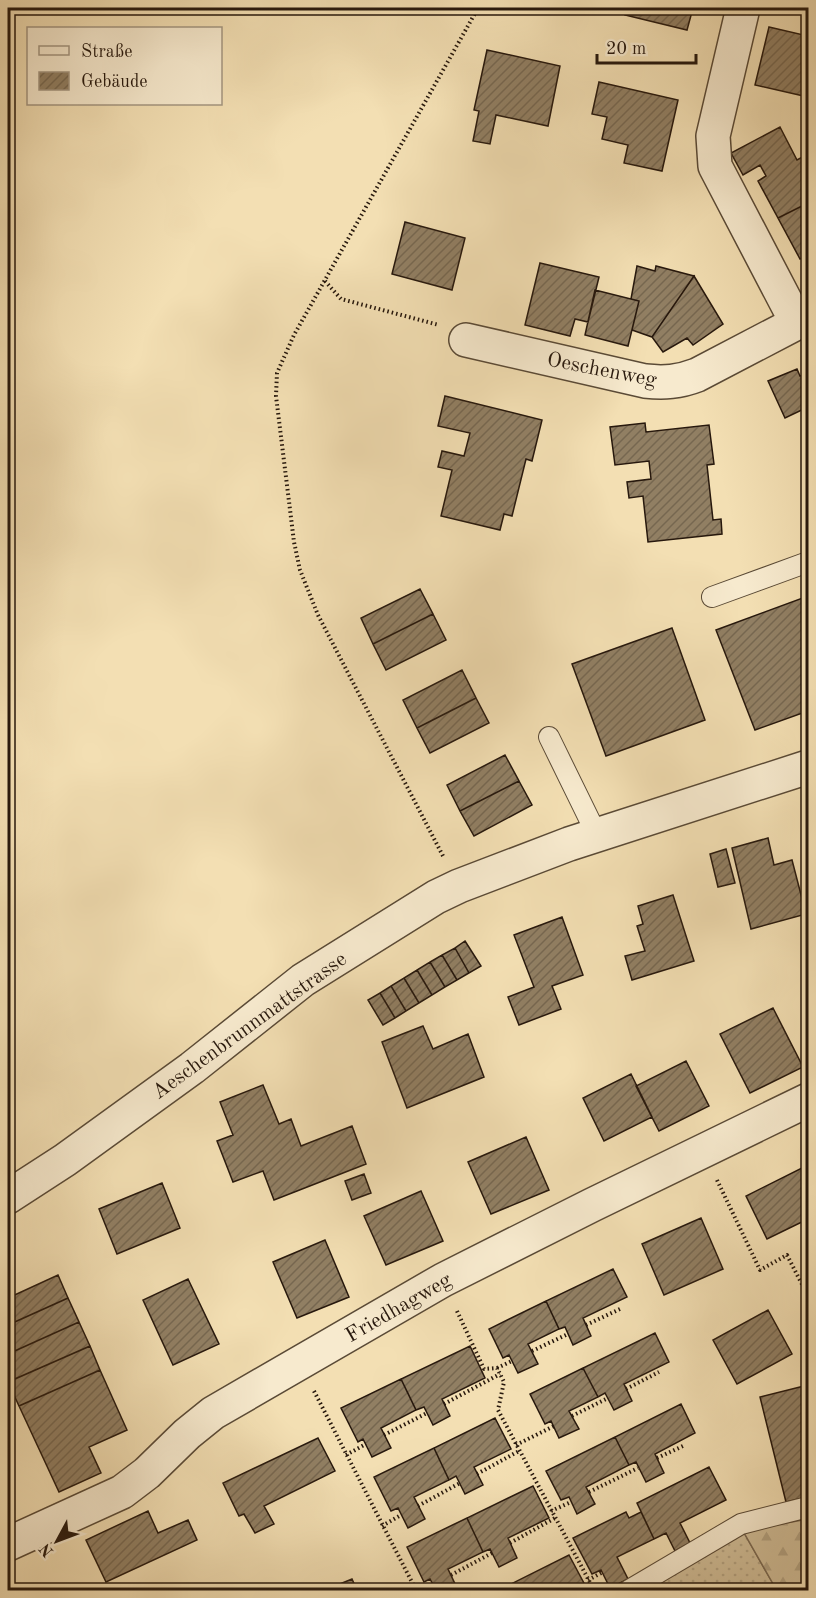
<svg xmlns="http://www.w3.org/2000/svg" width="816" height="1598" viewBox="0 0 816 1598" font-family="'Old Standard TT',serif">
  <defs>
    <pattern id="grass-dots" width="8" height="8" patternUnits="userSpaceOnUse" patternTransform="scale(1.5)"><rect width="8" height="8" fill="#d0bd97"/><path d="M2 2h.1M6 6h.1" fill="none" stroke="#b3a281" stroke-width="1.8" stroke-linecap="round"/></pattern>
    <pattern id="forest-firs" width="22" height="20" patternUnits="userSpaceOnUse" patternTransform="scale(1.5)"><rect width="22" height="20" fill="#d0bd97"/><path d="M5 1l3.5 6h-7zM16 11l3.5 6h-7z" fill="#b3a281"/></pattern>
    <pattern id="building-hatch" width="6" height="6" patternUnits="userSpaceOnUse" patternTransform="scale(1.5)"><rect width="6" height="6" fill="#917f63"/><path d="M-1 1l2-2M0 6l6-6M5 7l2-2" fill="none" stroke="#766750"/></pattern>
  </defs>
  <rect width="100%" height="100%" fill="#f3dfb3"/>
  <filter id="stains"><feTurbulence type="fractalNoise" baseFrequency=".00333" numOctaves="4"/><feColorMatrix values="0 0 0 0 .2 0 0 0 0 .09 0 0 0 0 .02 0 0 0 .5 -.17"/></filter>
  <radialGradient id="worn" r=".72"><stop offset=".6" stop-color="#630" stop-opacity="0"/><stop offset="1" stop-color="#630" stop-opacity=".3"/></radialGradient>
  <path fill="url(#grass-dots)" stroke="#7c6a52" stroke-width="1.5" d="M743 1531 776 1589 649 1590Z"/>
  <path fill="url(#forest-firs)" stroke="#7c6a52" stroke-width="1.5" d="M808 1519V1590H775L776 1589 743 1531Z"/>
  <path fill="url(#building-hatch)" stroke="#27180d" stroke-width="1.5" d="M627 8H693L687 30 625 15Z
    M769 27 808 36V97L755 85Z
    M487 50 560 66 548 126 496 115 490 144 473 141 479 111 474 110Z
    M599 82 678 100 662 171 624 163 628 145 602 139 607 117 592 114Z
    M780 127 797 160 808 154V203L778 218 758 181 766 176 760 165 743 175 731 153Z
    M808 203V255L800 259 778 218Z
    M405 222 465 238 452 290 392 274Z
    M540 263 599 277 588 322 575 319 570 336 525 325Z
    M637 266 655 271 656 266 694 276 652 337 632 330 639 301 631 299Z
    M694 276 723 324 693 345 687 338 663 352 652 337Z
    M595 290 639 301 628 346 585 335Z
    M797 369 800 376 808 373V407L785 418 768 381Z
    M445 396 542 420 532 461 526 459 512 516 504 514 500 530 441 516 452 470 438 467 442 451 464 456 470 433 438 426Z
    M645 423 646 432 709 425 714 464 707 465 713 520 721 519 722 534 648 542 643 496 629 498 627 482 651 479 649 461 615 465 610 427Z
    M808 430V446L802 433Z
    M420 589 433 614 373 644 361 618Z
    M808 596V711L755 730 716 630Z
    M433 614 446 640 386 670 373 644Z
    M672 628 705 720 606 756 572 664Z
    M462 670 476 698 417 728 403 700Z
    M476 698 489 723 430 753 417 728Z
    M505 755 519 781 460 811 447 785Z
    M519 781 532 805 474 836 460 811Z
    M768 838 774 865 792 860 806 914 751 929 732 848Z
    M726 849 735 883 718 887 710 854Z
    M673 895 694 961 632 980 625 956 645 951 637 926 643 924 638 906Z
    M562 917 583 975 552 986 561 1009 519 1025 508 997 534 987 514 935Z
    M465 941 481 966 469 973 455 948Z
    M455 948 469 973 457 980 442 955Z
    M442 955 457 980 445 987 430 962Z
    M430 962 445 987 432 995 417 970Z
    M417 970 432 995 419 1003 404 978Z
    M404 978 419 1003 406 1011 391 986Z
    M391 986 406 1011 395 1018 380 993Z
    M380 993 395 1018 383 1025 368 1000Z
    M773 1008 803 1067 750 1093 720 1034Z
    M423 1026 433 1049 468 1034 484 1077 407 1108 382 1042Z
    M686 1061 709 1106 659 1131 636 1086Z
    M631 1074 652 1117 604 1141 583 1098Z
    M263 1085 279 1124 291 1119 301 1146 352 1126 366 1164 274 1200 263 1171 233 1182 217 1141 233 1135 220 1102Z
    M526 1137 549 1190 491 1214 468 1162Z
    M808 1165V1219L767 1239 746 1196Z
    M364 1174 371 1193 352 1200 345 1181Z
    M162 1183 180 1228 117 1254 99 1209Z
    M421 1191 443 1241 386 1265 364 1216Z
    M701 1218 723 1269 664 1295 642 1244Z
    M325 1240 349 1297 297 1318 273 1262Z
    M613 1269 627 1297 583 1318 591 1336 573 1345 565 1327 559 1329 546 1301Z
    M58 1275 68 1298 8 1325V1298Z
    M188 1279 219 1344 173 1365 143 1300Z
    M68 1298 79 1322 8 1354V1325Z
    M546 1301 559 1329 528 1344 538 1364 518 1373 509 1355 503 1358 489 1329Z
    M768 1310 792 1354 737 1384 713 1340Z
    M79 1322 90 1346 8 1382V1354Z
    M655 1333 669 1362 624 1384 632 1401 614 1410 605 1393 598 1397 583 1368Z
    M90 1346 100 1370 19 1406 8 1382Z
    M470 1346 485 1378 442 1399 450 1416 433 1425 424 1407 416 1410 401 1379Z
    M583 1368 598 1397 569 1411 579 1429 559 1438 551 1421 545 1424 530 1394Z
    M100 1370 127 1430 89 1447 101 1473 59 1492 19 1406Z
    M401 1379 416 1410 381 1428 391 1448 372 1457 363 1439 358 1442 341 1408Z
    M808 1385V1497L786 1502 760 1397Z
    M681 1404 695 1433 655 1454 664 1473 646 1482 636 1462 629 1465 615 1437Z
    M495 1418 511 1449 474 1467 483 1485 465 1494 456 1476 449 1480 434 1448Z
    M615 1437 629 1465 586 1487 595 1504 577 1514 569 1497 561 1500 546 1471Z
    M318 1438 335 1471 264 1506 274 1524 255 1533 244 1514 239 1516 223 1483Z
    M434 1448 449 1480 414 1497 425 1519 408 1528 398 1508 391 1511 374 1477Z
    M709 1467 726 1500 680 1523 690 1543 675 1551 666 1533 654 1539 637 1503Z
    M533 1486 549 1518 508 1538 517 1558 499 1567 490 1549 483 1552 467 1518Z
    M148 1511 158 1533 188 1520 197 1540 106 1582 86 1540Z
    M626 1512 629 1518 641 1512 654 1539 617 1557 628 1579 610 1588 601 1570 592 1574 573 1538Z
    M467 1518 483 1552 448 1569 458 1590H436L430 1579 424 1582 407 1547Z
    M569 1555 586 1587 580 1590H504L503 1588Z
    M352 1579 357 1590H325Z"/>
  <g fill="none" stroke-linecap="round" stroke-linejoin="round">
    <defs>
      <path id="service" d="M712 597 808 562
        M549 737 597 835
        M629 1590 741 1524 808 1507"/>
      <path id="minor" d="M743 8 713 136 715 166 797 323
        M466 340 645 381C664 383 679 382 697 375L808 317
        M8 1544 122 1492 147 1473 187 1434 213 1413 443 1280 592 1205 808 1100"/>
      <path id="tertiary" d="M8 1197 65 1160 192 1068 303 980 436 897 459 886 569 844 808 767"/>
    </defs>
    <use href="#service" stroke="#5a4a36" stroke-width="22"/>
    <use href="#minor" stroke="#5a4a36" stroke-width="36"/>
    <use href="#tertiary" stroke="#5a4a36" stroke-width="36"/>
    <path stroke="#27180d" stroke-width="4" stroke-dasharray="1.5 3" stroke-linecap="butt" d="M325 281 341 299 439 325
      M443 856 318 615 300 570 294 542 276 396 277 373 294 335 478 8
      M717 1180 760 1270 787 1255 808 1296
      M457 1311 484 1369 497 1368 504 1382 498 1410 594 1590
      M586 1325 620 1309
      M532 1351 568 1334
      M497 1368 512 1361
      M626 1389 659 1372
      M314 1391 416 1590
      M444 1404 500 1374
      M572 1416 608 1398
      M384 1435 427 1413
      M516 1445 554 1426
      M346 1455 366 1444
      M657 1458 683 1446
      M477 1474 519 1451
      M589 1492 638 1468
      M418 1506 460 1483
      M551 1511 571 1502
      M382 1526 401 1515
      M510 1543 555 1518
      M451 1575 492 1553
      M588 1580 603 1572
      M421 1590 433 1584"/>
    <use href="#service" stroke="#f7eace" stroke-width="20"/>
    <use href="#minor" stroke="#f7eace" stroke-width="33"/>
    <use href="#tertiary" stroke="#f7eace" stroke-width="33"/>
  </g>
  <g text-anchor="middle" stroke-width="5" stroke-linejoin="round" paint-order="stroke">
    <g font-size="21" fill="#27180d" stroke="#f7eace">
      <text transform="translate(602 369) rotate(11)" y="7">Oeschenweg</text>
      <text transform="translate(249 1025) rotate(-36)" y="7">Aeschenbrunnmattstrasse</text>
      <text transform="translate(398 1307) rotate(-30)" y="7">Friedhagweg</text>
    </g>
  </g>
  <rect width="816" height="1598" fill="none" stroke="#f3dfb3" stroke-width="30"/>
  <rect x="9" y="9" width="798" height="1580" fill="none" stroke="#27180d" stroke-width="3"/>
  <rect x="15" y="15" width="786" height="1568" fill="none" stroke="#27180d" stroke-width="1.5"/>
  <rect x="27" y="27" width="195" height="78" fill="#f7eace" stroke="#a49681" stroke-width="1.5"/>
  <rect x="39" y="46" width="30" height="9" fill="#f7eace" stroke="#a49681" stroke-width="1.5"/>
  <text x="81" y="57" font-size="18" fill="#27180d">Straße</text>
  <rect x="39" y="72" width="30" height="18" fill="url(#building-hatch)" stroke="#a49681" stroke-width="1.5"/>
  <text x="81" y="87" font-size="18" fill="#27180d">Gebäude</text>
  <g transform="translate(57 1541) rotate(229)" stroke="#f7eace" stroke-width="4.5" paint-order="stroke">
  <path d="M0-4.5L10 22L0 15L-10 22Z" fill="#27180d"/>
  <text y="-9" font-size="16" font-weight="bold" text-anchor="middle" fill="#27180d">N</text>
  </g>
  <path d="M597 54v9h99v-9" fill="none" stroke="#27180d" stroke-width="3"/>
  <text x="606" y="54" font-size="18" fill="#27180d" stroke="#f7eace" stroke-width="4.5" paint-order="stroke">20 m</text>
  <rect width="100%" height="100%" filter="url(#stains)"/>
  <rect width="100%" height="100%" fill="url(#worn)"/>
</svg>
